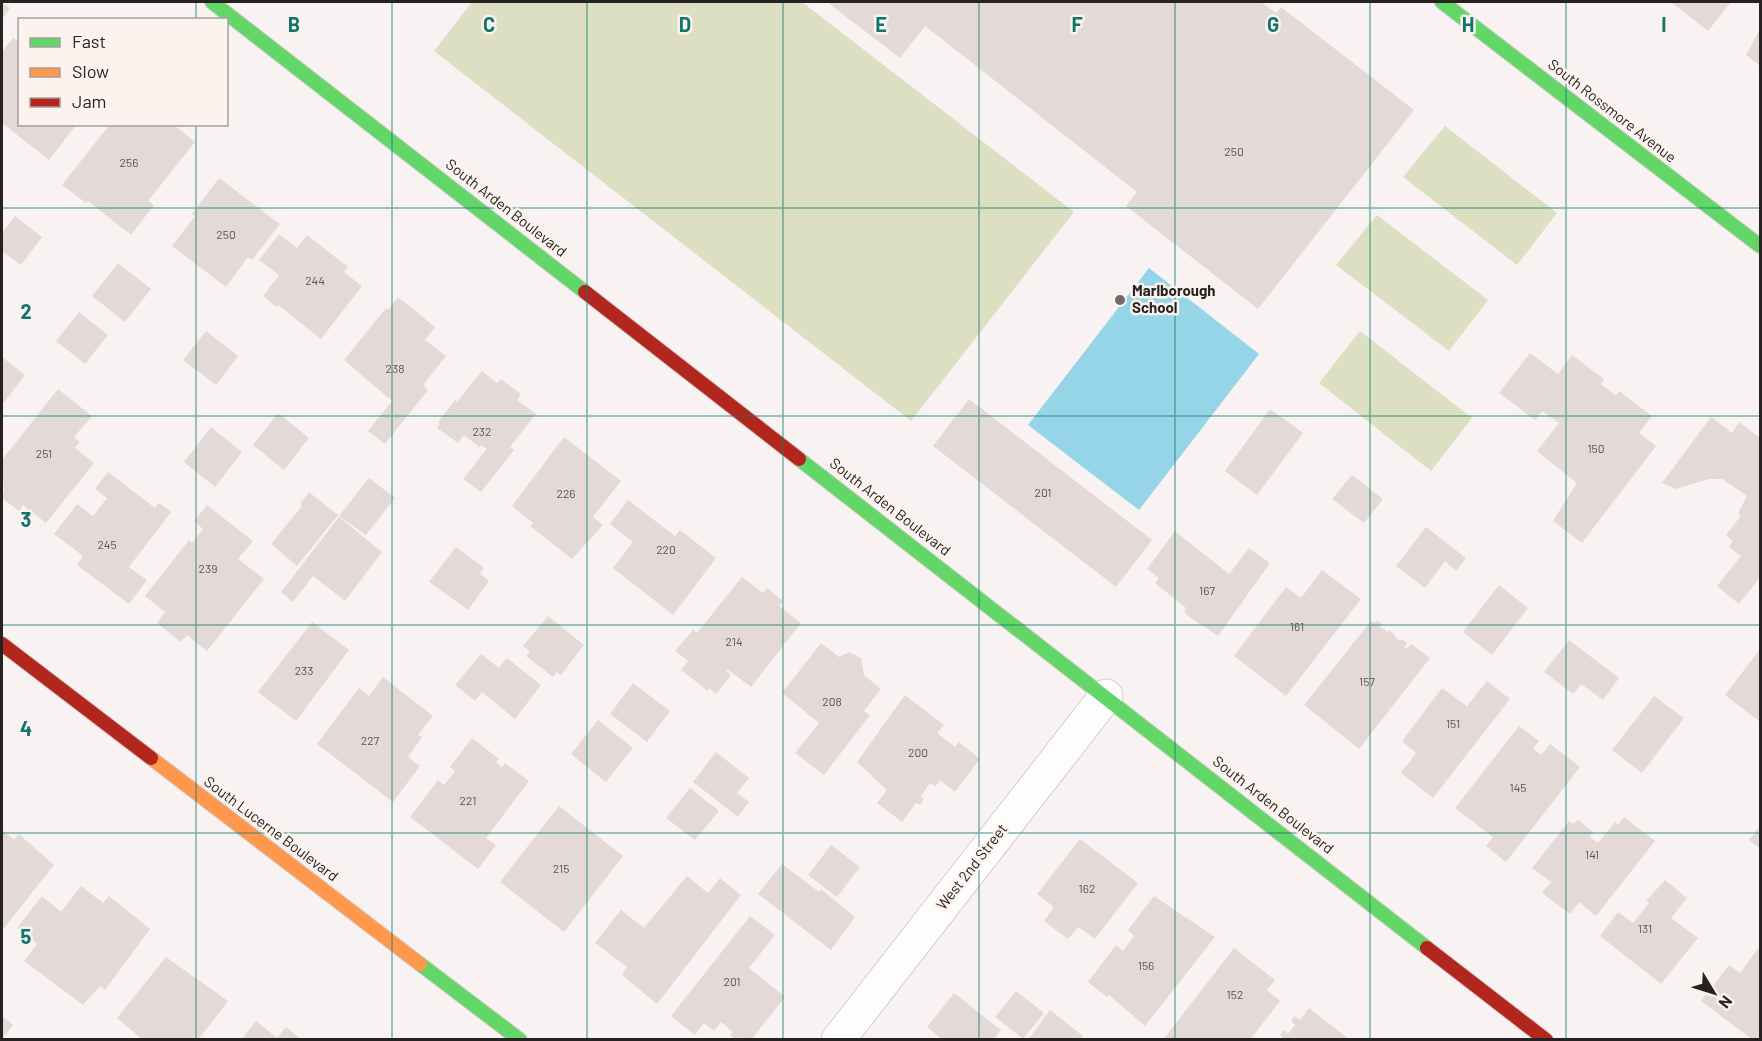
<svg xmlns="http://www.w3.org/2000/svg" width="1762" height="1041" viewBox="0 0 1762 1041" font-family="Barlow,sans-serif">
  <rect width="100%" height="100%" fill="#f8f3f2"/>
  <path fill="#dcdfc2" d="M472 2H802L1074 212 911 421 434 51Z
    M1445 126 1557 213 1517 265 1403 177Z
    M1377 215 1488 300 1449 351 1336 265Z
    M1360 331 1472 418 1431 471 1319 383Z"/>
  <path fill="#96d4e8" d="M1149 268 1259 354 1139 510 1028 425Z"/>
  <path fill="#e3dad7" d="M2 2 10 8 2 19Z
    M827 2H1261L1276 13 1281 7 1414 110 1258 309 1126 206 1137 192 925 26 900 58Z
    M1671 2H1731L1708 31Z
    M1760 29V66L1746 55Z
    M13 38 20 43V124H77L49 160 2 123V52Z
    M110 124H173L195 142 148 201 154 205 131 235 88 201 86 203 62 185Z
    M219 178 280 224 252 260 248 257 226 287 172 246 195 216 192 214Z
    M15 216 42 237 21 265 2 251V233Z
    M279 234 297 248 307 235 348 267 344 272 362 286 321 339 278 305 276 307 263 296 279 275 259 260Z
    M118 263 151 289 125 322 92 296Z
    M398 297 435 327 425 340 446 356 423 385 428 390 385 444 368 431 392 401 344 360 386 308 388 310Z
    M79 312 108 335 85 364 56 341Z
    M206 331 238 356 216 385 183 360Z
    M1530 353 1558 374 1572 355 1604 379 1601 384 1616 396 1619 391 1652 416 1639 433 1656 446 1582 543 1553 521 1577 483 1537 451 1559 423 1542 411 1535 420 1499 393Z
    M2 357 25 375 2 405Z
    M482 371 497 383 501 379 521 394 517 400 536 414 510 447 514 450 481 492 463 479 487 449 481 445 479 447 464 435 458 443 437 428 440 424 438 422 455 400 457 402Z
    M58 389 92 416 74 437 80 442 75 448 94 463 46 523 23 505 19 511 2 498 4 492 2 460Z
    M969 399 1152 540 1116 587 933 446Z
    M1270 409 1303 433 1257 495 1225 471Z
    M278 413 309 438 284 470 253 445Z
    M1711 417 1732 433 1739 422 1760 438V577L1739 604 1717 586 1741 556 1729 547 1733 541 1726 535 1740 517 1739 511 1747 496 1722 479H1709L1676 489 1662 483Z
    M211 427 242 452 215 487 184 462Z
    M564 437 621 481 593 517 603 525 572 559 530 526 533 523 512 506Z
    M108 472 155 508 159 503 171 512 129 567 147 580 129 604 77 565 83 556 54 534 77 504 93 516 107 498 95 489Z
    M1352 475 1383 499 1364 523 1332 499Z
    M369 478 395 498 366 535 339 516Z
    M309 492 338 515 297 566 271 544 302 506 300 504Z
    M628 500 675 536 680 530 716 558 673 615 613 568 633 542 610 524Z
    M207 505 253 541 238 559 264 579 207 651 187 635 181 642 157 623 165 612 145 596 189 540 192 543 203 529 194 521Z
    M339 517 382 552 345 601 313 576 293 602 281 592Z
    M1426 527 1466 558 1456 571 1445 561 1425 588 1396 566Z
    M1175 531 1229 574 1249 548 1270 563 1218 636 1188 616 1184 611 1186 608 1155 583 1159 578 1147 569Z
    M456 547 484 568 480 573 489 581 468 610 429 582Z
    M1322 570 1361 599 1286 696 1234 656 1286 587 1301 598Z
    M742 577 763 593 767 588 783 601 779 606 801 623 751 687 727 669 726 671 731 675 716 694 709 688 708 691 681 670 688 661 675 651 693 630 697 633Z
    M1499 585 1528 608 1492 655 1463 632Z
    M548 616 584 645 561 675 557 672 553 677 526 656 530 651 523 646Z
    M1377 620 1382 624 1380 627 1388 632 1390 630 1399 641 1401 639 1407 643 1404 647 1407 649 1411 644 1430 658 1359 749 1304 705 1371 621 1375 623Z
    M312 622 349 650 296 721 258 692Z
    M1569 640 1619 678 1603 700 1581 684 1573 694 1544 672Z
    M821 643 839 657 849 652 861 658 864 675 881 689 864 711 870 715 824 775 795 753 819 723 782 693Z
    M1760 649V722L1725 695Z
    M481 654 499 668 507 658 541 685 515 719 482 692 475 701 455 685Z
    M383 677 433 716 418 735 422 737 408 757 420 766 393 802 317 744 359 688 369 696Z
    M1487 681 1510 699 1433 798 1401 773 1416 753 1402 741 1442 688 1467 706Z
    M633 683 670 711 647 742 610 714Z
    M905 695 944 725 937 733 955 747 959 742 980 759 955 792 940 780 935 787 930 783 921 796 924 799 920 805 916 803 902 822 877 803 887 790 857 762Z
    M1654 696 1684 718 1642 773 1612 750Z
    M598 720 633 748 606 782 571 754Z
    M1519 726 1539 741 1533 749 1541 755 1550 744 1580 767 1506 862 1486 846 1493 837 1455 808Z
    M472 738 499 759 496 762 502 767 505 763 529 781 486 838 496 845 478 869 410 817 438 780 444 785 455 771 450 767Z
    M716 752 749 778 737 793 749 802 738 817 693 782Z
    M690 788 719 811 695 840 666 818Z
    M559 806 623 856 564 932 500 882Z
    M1624 817 1655 841 1596 916 1579 902 1570 914 1542 893 1551 882 1532 868 1569 821 1573 824 1578 820 1593 832 1590 837 1598 843 1615 822 1618 825Z
    M1760 826V849L1749 840Z
    M2 830 14 840 19 834 54 865 4 928 2 926Z
    M1080 839 1138 883 1095 939 1078 927 1068 939 1044 921 1054 907 1037 894Z
    M831 845 860 867 837 897 808 875Z
    M782 864 819 892 821 889 855 917 831 950 758 894Z
    M687 876 708 893 720 878 741 895 657 1004 622 975 627 967 595 943 621 910 644 928Z
    M1665 880 1687 898 1671 918 1698 938 1661 984 1600 936 1618 912 1633 923 1649 903 1646 901Z
    M81 886 103 903 109 896 150 929 105 990 100 986 83 1005 24 961 37 944 17 928 42 896 61 912Z
    M1154 896 1215 937 1145 1026 1109 995 1107 997 1088 982 1116 945 1123 951 1134 936 1128 930Z
    M750 916 775 935 749 968 785 997 751 1040 741 1037 736 1040 730 1035 733 1032 721 1022 714 1031 704 1023 695 1035 671 1016Z
    M1760 946V1040H1753L1701 1001 1729 965 1740 973Z
    M1234 948 1275 980 1267 990 1280 1001 1250 1040H1163Z
    M166 957 228 1001 198 1040H143L117 1018Z
    M1016 991 1044 1013 1023 1039 995 1017Z
    M954 993 1001 1030 993 1040H943L927 1027Z
    M1309 1008 1350 1040H1284L1280 1035 1284 1030 1288 1034 1295 1025 1291 1021 1294 1016 1300 1020Z
    M1050 1010 1083 1036 1080 1040H1028Z
    M2 1016 13 1025 2 1039Z
    M256 1021 277 1038 286 1027 302 1040H241Z"/>
  <g fill="none" stroke-linecap="round" stroke-linejoin="round">
    <defs>
      <path id="street" d="M838 1040 1106 696"/>
      <path id="fast" d="M212 2 585 292
        M1442 2 1760 246
        M799 459 1427 948
        M420 964 520 1040"/>
      <path id="slow" d="M151 758 420 964"/>
      <path id="jam" d="M585 292 799 459
        M2 644 151 758
        M1427 948 1546 1040"/>
    </defs>
    <use href="#street" stroke="#d2cdcc" stroke-width="35"/>
    <use href="#fast" stroke="#d2cdcc" stroke-width="16"/>
    <use href="#slow" stroke="#d2cdcc" stroke-width="16"/>
    <use href="#jam" stroke="#d2cdcc" stroke-width="16"/>
    <use href="#street" stroke="#fefdfd" stroke-width="33"/>
    <use href="#fast" stroke="#63d668" stroke-width="14"/>
    <use href="#slow" stroke="#ff974d" stroke-width="14"/>
    <use href="#jam" stroke="#b3261e" stroke-width="14"/>
  </g>
  <path fill="none" stroke="#0f766e" stroke-width="1.5" stroke-opacity="0.55" d="M196 2V20M392 2V1040M587 2V1040M783 2V1040M979 2V1040M1175 2V1040M1370 2V1040M1566 2V1040M196 124V1040M2 208H1760M2 416H1760M2 625H1760M2 833H1760"/>
  <circle fill="#706b6a" stroke="#fcf2ee" stroke-width="2" cx="1120" cy="300" r="6"/>
  <g text-anchor="middle" stroke-width="5" stroke-linejoin="round" paint-order="stroke">
    <g font-size="12" fill="#585352">
      <text x="1234" y="156">250</text>
      <text x="129" y="167">256</text>
      <text x="226" y="239">250</text>
      <text x="315" y="285">244</text>
      <text x="395" y="373">238</text>
      <text x="482" y="436">232</text>
      <text x="1596" y="453">150</text>
      <text x="44" y="458">251</text>
      <text x="1043" y="497">201</text>
      <text x="566" y="498">226</text>
      <text x="107" y="549">245</text>
      <text x="666" y="554">220</text>
      <text x="208" y="573">239</text>
      <text x="1207" y="595">167</text>
      <text x="1297" y="631">161</text>
      <text x="734" y="646">214</text>
      <text x="304" y="675">233</text>
      <text x="1367" y="686">157</text>
      <text x="832" y="706">208</text>
      <text x="1453" y="728">151</text>
      <text x="370" y="745">227</text>
      <text x="918" y="757">200</text>
      <text x="1518" y="792">145</text>
      <text x="468" y="805">221</text>
      <text x="1592" y="859">141</text>
      <text x="561" y="873">215</text>
      <text x="1087" y="893">162</text>
      <text x="1645" y="933">131</text>
      <text x="1146" y="970">156</text>
      <text x="732" y="986">201</text>
      <text x="1235" y="999">152</text>
    </g>
    <g font-size="15" fill="#262221" stroke="#fcf2ee">
      <text transform="translate(1612 111) rotate(38)" y="5">South Rossmore Avenue</text>
      <text transform="translate(506 208) rotate(38)" y="5">South Arden Boulevard</text>
      <text transform="translate(890 507) rotate(38)" y="5">South Arden Boulevard</text>
      <text transform="translate(1273 805) rotate(38)" y="5">South Arden Boulevard</text>
      <text transform="translate(271 829) rotate(37)" y="5">South Lucerne Boulevard</text>
      <text transform="translate(972 867) rotate(-52)" y="5">West 2nd Street</text>
    </g>
    <g font-size="15" font-weight="bold" fill="#262221" stroke="#fcf2ee" text-anchor="start">
      <text x="1132" y="296">Marlborough<tspan x="1132" dy="17">School</tspan></text>
    </g>
  </g>
  <g font-size="20" text-anchor="middle" font-weight="bold" fill="#0f766e" stroke="#fcf2ee" stroke-width="5" stroke-linejoin="round" paint-order="stroke">
    <text x="294" y="32">B</text>
    <text x="489" y="32">C</text>
    <text x="685" y="32">D</text>
    <text x="881" y="32">E</text>
    <text x="1077" y="32">F</text>
    <text x="1273" y="32">G</text>
    <text x="1468" y="32">H</text>
    <text x="1664" y="32">I</text>
    <text x="26" y="319">2</text>
    <text x="26" y="527">3</text>
    <text x="26" y="736">4</text>
    <text x="26" y="944">5</text>
  </g>
  <rect width="1762" height="1041" fill="none" stroke="#262221" stroke-width="6"/>
  <rect x="18" y="18" width="210" height="108" fill="#fcf2ee" stroke="#a69f9c" stroke-width="1.5"/>
  <rect x="30" y="38" width="30" height="9" fill="#63d668" stroke="#a69f9c" stroke-width="1.5"/>
  <text x="72" y="48" font-size="18" fill="#262221">Fast</text>
  <rect x="30" y="68" width="30" height="9" fill="#ff974d" stroke="#a69f9c" stroke-width="1.5"/>
  <text x="72" y="78" font-size="18" fill="#262221">Slow</text>
  <rect x="30" y="98" width="30" height="9" fill="#b3261e" stroke="#a69f9c" stroke-width="1.5"/>
  <text x="72" y="108" font-size="18" fill="#262221">Jam</text>
  <g transform="translate(1714 993) rotate(128)" stroke="#fcf2ee" stroke-width="4.5" paint-order="stroke">
  <path d="M0-4.5L10 22L0 15L-10 22Z" fill="#262221"/>
  <text y="-9" font-size="16" font-weight="bold" text-anchor="middle" fill="#262221">N</text>
  </g>
</svg>
